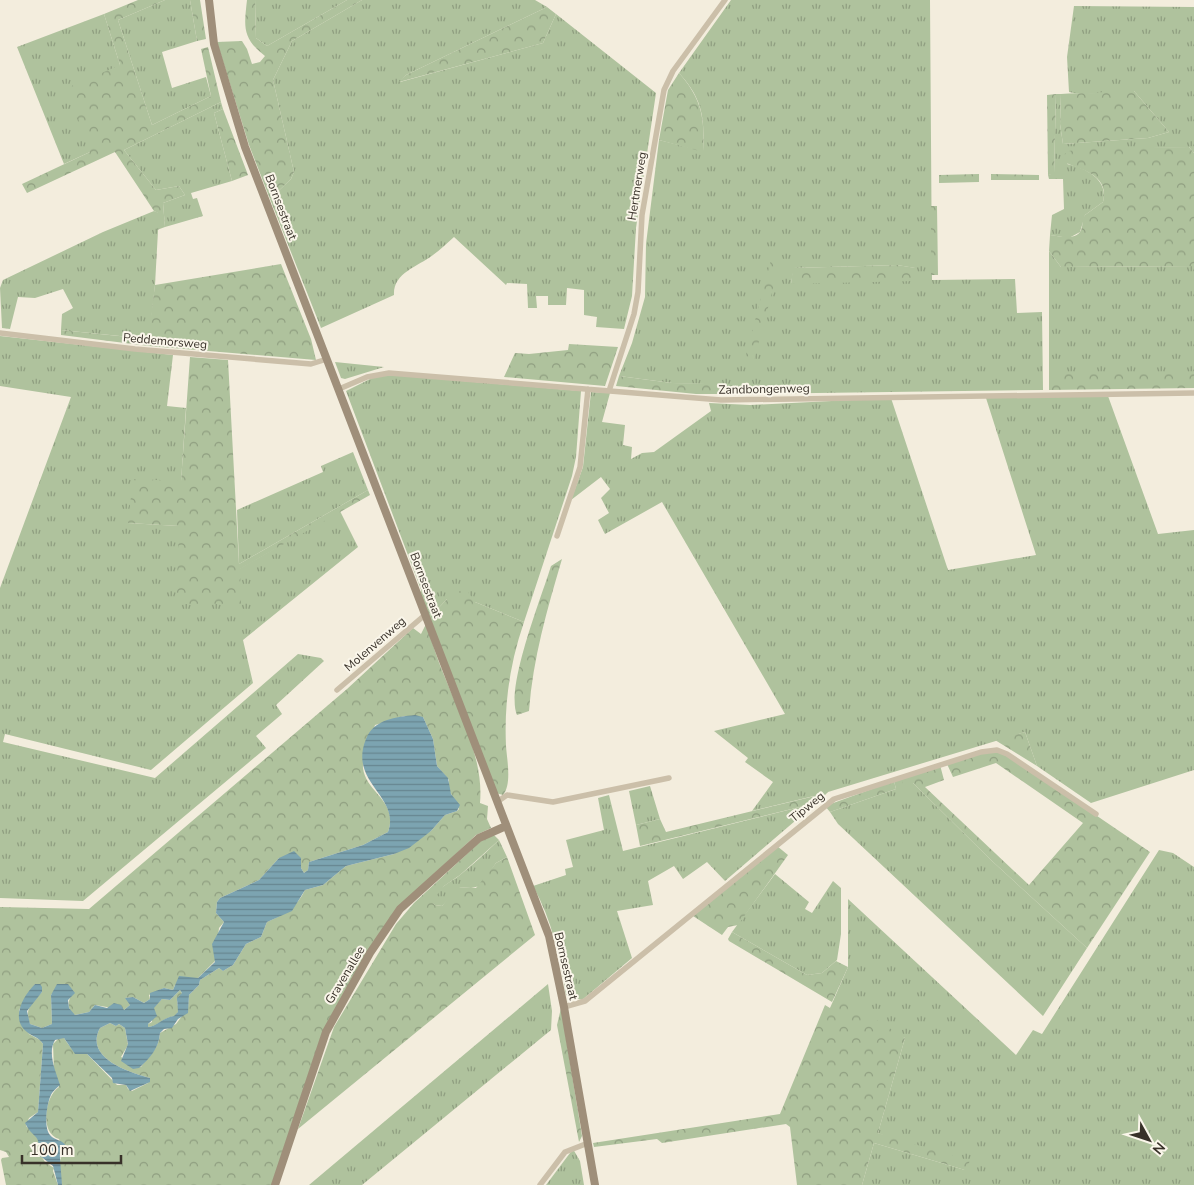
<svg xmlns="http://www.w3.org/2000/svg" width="1194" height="1185" viewBox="0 0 1194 1185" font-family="'Nunito Sans',sans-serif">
  <defs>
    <pattern id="grass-tufts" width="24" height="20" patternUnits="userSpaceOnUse" patternTransform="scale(1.25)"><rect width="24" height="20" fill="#afc29d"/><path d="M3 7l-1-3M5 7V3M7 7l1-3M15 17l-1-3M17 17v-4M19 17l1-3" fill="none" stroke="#8f9e80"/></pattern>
    <pattern id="forest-crowns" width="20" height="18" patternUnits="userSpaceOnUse" patternTransform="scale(1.25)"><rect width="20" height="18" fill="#afc29d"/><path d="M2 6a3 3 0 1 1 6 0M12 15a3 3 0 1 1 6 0" fill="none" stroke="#8f9e80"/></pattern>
    <pattern id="water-rules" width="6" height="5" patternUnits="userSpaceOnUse" patternTransform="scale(1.25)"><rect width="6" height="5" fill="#7ca4b1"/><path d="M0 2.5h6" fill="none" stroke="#678690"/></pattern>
  </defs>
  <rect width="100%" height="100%" fill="#f3eddd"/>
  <path fill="url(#grass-tufts)" fill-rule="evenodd" d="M165 0H190L197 41 162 52 172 88 206 77 211 96 152 125 118 20Z
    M255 0H347L267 46 256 38Z
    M362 0H535L547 7 406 75 400 82 543 43 556 14 656 93 636 228 632 296 624 329 596 327 597 317 584 315V290L567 288 566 305H548V296H536L537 308H528L527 284 507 283 506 285 454 237C447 243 440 250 433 255 417 267 393 273 394 295L321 328 270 199 291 179 294 172 273 80 292 41Z
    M731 0H930L932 280 1015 279 1017 313 1042 312 1043 390 735 394 738 385 672 383 619 376 632 343 645 297 646 244 659 140 703 151C705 117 702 98 679 73ZM897 265 915 268V280L791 283 794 268Z
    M1074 6 1194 7V153L1189 147 1080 150 1067 164C1085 168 1109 179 1103 202L1085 215 1080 232 1069 238 1050 235 1052 215 1064 209 1063 179H1049L1048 175 1054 173 1056 94H1061L1060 124 1063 144 1148 138 1169 132 1134 91C1113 91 1089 97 1069 92L1067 57Z
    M104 14 120 65 90 152 64 164 17 47Z
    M221 102 223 109 214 113 232 181 191 193 193 199 197 198 203 216 165 227 163 203 185 195 179 186 156 190 124 150Z
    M154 211 159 213 155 285 149 339 61 330 62 314 73 308 63 289 35 298 18 297 10 329 2 328 0 288 3 280 103 232Z
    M1049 251 1061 267 1194 266V374H1049Z
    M0 336 173 355 167 406 186 408 181 482 128 523 179 526 239 569 340 511 358 547 243 640 253 683 151 770 5 734 3 742 155 778 298 654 321 658 324 661 276 705 282 714 256 736 266 748 83 901 0 898V588L71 397 0 386Z
    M335 362 384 367 345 379 341 378Z
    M380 374 581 391 576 457 572 476 524 622 475 602 447 599 431 616 346 391Z
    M591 392 610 393 602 422 625 425 623 445 632 447 631 459 642 453 654 452 711 411 709 403 750 405 891 398 948 570 1036 555 986 398 1108 396 1158 534 1194 530V770L1091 803 1037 766 1025 732 828 792 821 799 814 796 752 811 773 782 745 762 748 758 714 731 785 714 662 502 605 534 598 520 609 513 601 498 610 489 601 477 571 500 583 467Z
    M353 452 368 490 239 564 237 510 323 472 321 466Z
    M901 779 913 783 992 861 1087 948 1043 1016 838 824 830 812 896 789 894 781Z
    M650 786 660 819 636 825 629 791Z
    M609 795 623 851 816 803 725 881 707 862 683 879 674 866 648 881 653 905 617 911 632 958 582 1000 566 995C560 957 552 920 533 886L566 875 565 869 573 867 566 840 604 830 598 798Z
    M499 840 507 857 496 863 480 886 471 888 460 887 442 906 435 905 431 901C436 888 450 883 460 875 474 864 486 852 499 840Z
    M1159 850 1173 853 1194 867V1185H862L874 1143 965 1170 878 1133 905 1038 830 1008 848 967V899L1016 1055 1033 1030 1042 1034Z
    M775 874 809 902 805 909 812 913 833 881 841 888V934L837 960 822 973 807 975 732 932Z
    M548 984 552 1011 551 1030 362 1185H309Z
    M573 1149 580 1161 584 1185H546Z"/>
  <path fill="url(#forest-crowns)" d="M138 0H165L118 20 152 125 211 96 201 49 208 47 221 102 124 150 156 190 179 186 185 195 163 203 165 227 157 230 158 213 154 211 115 152 27 193 22 184 90 152 67 88 120 65 104 14Z
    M190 0H200L206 39 197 41Z
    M247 0H255L256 38 267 46 347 0H362L292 41 273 80 294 172 291 179 270 199 249 145 217 42 242 41 247 49 252 64 260 62 265 56C242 38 244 27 247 0Z
    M547 7 556 14 543 43 399 82 406 75Z
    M679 73C702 99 705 118 703 152L659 140 668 90Z
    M1107 91H1134L1169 132 1148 138 1063 144 1060 124 1061 94C1076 92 1092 95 1107 91Z
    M1056 94 1054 174 1048 175 1047 95Z
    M223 109 248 175 232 181 214 113Z
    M1189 147 1194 153V266L1061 267 1049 251 1050 235C1060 236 1079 242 1082 227 1083 222 1082 219 1085 215L1103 202C1110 173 1079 170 1062 161L1063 155 1069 151 1085 148Z
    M979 174V182L939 183V175Z
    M991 174 1039 175V180H991Z
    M931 206H937L938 275H931Z
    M771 260 776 265 777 274 753 364 743 366Z
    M281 264 311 339 316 360 149 346 61 335V330L148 339 155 285Z
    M897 265 916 268 915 281 791 284 793 268Z
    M569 344 618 347 605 386 504 377 515 353 529 354 568 350Z
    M190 357 228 360 239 564 368 490 370 495 240 569 241 604H176L179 526 128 523 133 479 181 481Z
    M1049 374H1194V388L1049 390Z
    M619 376 672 383 738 384 735 394H696L616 386Z
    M562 559C547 610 533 658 529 711L517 715C505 688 542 596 551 566Z
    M465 588 475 602 524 622C510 663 504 703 506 746 507 760 512 784 503 795L496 793 419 592 423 591 431 616 447 599Z
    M426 624C432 641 437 659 444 675 460 716 484 759 480 803L488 806 487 819 491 828 476 835 397 909 326 1026 272 1185H62C59 1174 57 1162 64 1152L59 1139C39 1133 45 1096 59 1087L54 1070 53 1044 60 1037 64 1038C70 1047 74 1055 87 1054L117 1085H126L128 1089 132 1091 148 1083 150 1078C128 1072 84 1058 100 1028L110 1023 116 1026 119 1024 125 1028 128 1045 121 1057 141 1067C149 1055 159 1049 160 1033L176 1024 188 1008 189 995 199 985 200 980 219 968 223 971 233 965 246 944 261 937 267 922C284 915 297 907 305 890L323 885 346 866 394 854 431 831 445 815 457 811 459 809 448 788 449 780 437 766 433 739 423 717 404 716 375 725C372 735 362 759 363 768 366 793 399 801 388 832L363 845 309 862 308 870 304 873 301 868V858H279L259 880 220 898 217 902 216 913 224 922 219 928 215 961 198 978 175 985 173 990 164 988 149 995 150 999 144 1003 133 997 125 998 129 1000 130 1005 124 1010 95 1005 89 1012 75 1015C68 1011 67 1003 71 996L51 994 52 1024 42 1028 30 1024C24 1008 32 1003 42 992L35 984 19 1010 29 1034 40 1040 43 1044 38 1112 29 1118 26 1126 38 1137 40 1142 39 1152 45 1162 54 1168 53 1171 58 1185H6L1 1160 2 1158 9 1157 6 1152 0 1150V907L89 909 347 689 413 628 421 634Z
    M1025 732 1037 766 995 740Z
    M989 751 1006 754 1150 852 1087 948 992 861 913 783 904 786 901 779 940 765 944 780 925 787 1029 885 1083 823 996 763 953 777 947 764Z
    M894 781 896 789 830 812 825 806Z
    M815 796 821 799 816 803 640 846 636 825 660 819 666 832Z
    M493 834 499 840 460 875 444 886 432 901 435 905 442 906 457 887 476 888 496 863 507 857 535 935 298 1129 334 1027 396 924 414 903 481 841Z
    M777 846 788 855 738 925 728 927 722 935 693 916Z
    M732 932 807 975 822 973 836 961 848 967 832 1002 729 941 728 939Z
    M180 990 182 993 177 1002 179 1011 175 1016C162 1018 157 1027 148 1027V1024L152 1022 153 1008 162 999 170 1000Z
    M844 999 905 1038 878 1133 970 1161 965 1170 874 1143 862 1185H797L790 1127 786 1124 662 1143 657 1139 594 1147 593 1143 780 1114 825 1005 830 1008Z
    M561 1008 582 1136 579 1142 557 1025Z"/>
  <path fill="url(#water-rules)" fill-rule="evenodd" d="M415 715 423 717 433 739 437 766 448 778 451 794 460 805 457 811 445 815 431 831 409 848 394 854 346 866 323 885 305 890 292 911 267 922 261 937 246 944 233 965 223 971 219 968 200 980 199 985 189 995 188 1013 178 1019 172 1028 164 1029 160 1033C159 1048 150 1058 139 1068L133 1069 121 1061 128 1044 125 1028 119 1024 116 1026 110 1023 100 1028C84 1058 128 1072 150 1078V1082L130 1091 126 1085 113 1083 112 1078 87 1054H75L64 1038 55 1040C47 1053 56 1072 60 1085 57 1088 54 1090 52 1093 47 1101 43 1127 50 1135 55 1141 62 1139 66 1146L60 1158 62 1185H58L53 1166 39 1155C40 1131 34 1141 25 1123L38 1112 43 1044C39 1037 33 1037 27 1032 10 1019 23 996 35 984H40L42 987V992L27 1011 30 1024 42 1028 52 1024 51 995 57 984H68L75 993 68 1000 69 1008 75 1015 89 1012 95 1005 107 1008 114 1003 121 1005 124 1010 130 1005 125 998 133 997 144 1003 150 999V993L164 988 173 990 179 976 198 978 215 962 212 944 224 922 216 913 217 902 220 898 259 880 279 858 294 851 301 858V868L304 873 308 870 309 862 363 845 388 832C401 796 348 783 366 739 374 719 396 717 415 715ZM180 990 182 993 177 998 178 1012 174 1016C162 1018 156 1027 148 1027V1024L157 1016 154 1008 162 999 170 1000Z"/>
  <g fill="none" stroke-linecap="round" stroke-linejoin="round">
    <path stroke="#cbbfa9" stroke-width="5.5" d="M0 333 135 349 311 364 327 359
      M339 389 367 377 389 373 721 400 1194 393
      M609 391 634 314 638 292 642 215 664 90 673 71 725 0
      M557 536 580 467 588 389
      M337 690 426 614
      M497 802 507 795 553 802 669 778
      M564 1007 585 1001 834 799 981 752 997 750 1007 754 1096 814
      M540 1185 565 1152 588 1143"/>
    <path stroke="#9f8f7a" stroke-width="8" d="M209 0 214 44 245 147 549 936 564 1007 595 1185
      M275 1185 326 1032 370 953 400 909 479 838 506 826"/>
  </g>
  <g text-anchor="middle" stroke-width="4" stroke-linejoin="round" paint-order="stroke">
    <g font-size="12" fill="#383129" stroke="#faf6ea">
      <text transform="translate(637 186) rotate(-81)" y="4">Hertmerweg</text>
      <text transform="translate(281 207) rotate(69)" y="4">Bornsestraat</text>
      <text transform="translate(165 341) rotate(5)" y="4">Peddemorsweg</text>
      <text transform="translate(764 389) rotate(-1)" y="4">Zandbongenweg</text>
      <text transform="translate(426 585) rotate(69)" y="4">Bornsestraat</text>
      <text transform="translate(375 644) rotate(-41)" y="4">Molenvenweg</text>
      <text transform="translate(807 807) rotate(-39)" y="4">Tipweg</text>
      <text transform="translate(566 966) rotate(77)" y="4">Bornsestraat</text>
      <text transform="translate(345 975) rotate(-59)" y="4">Gravenallee</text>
    </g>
  </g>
  <g transform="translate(1149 1140) rotate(130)" stroke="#faf6ea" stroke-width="4" paint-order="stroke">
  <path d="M0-4L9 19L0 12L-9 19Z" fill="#383129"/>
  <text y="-8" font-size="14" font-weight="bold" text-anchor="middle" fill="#383129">N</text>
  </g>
  <path d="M22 1155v8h99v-8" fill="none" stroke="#383129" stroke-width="2.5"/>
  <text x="30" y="1155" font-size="15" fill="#383129" stroke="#faf6ea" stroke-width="4" paint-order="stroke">100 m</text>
</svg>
